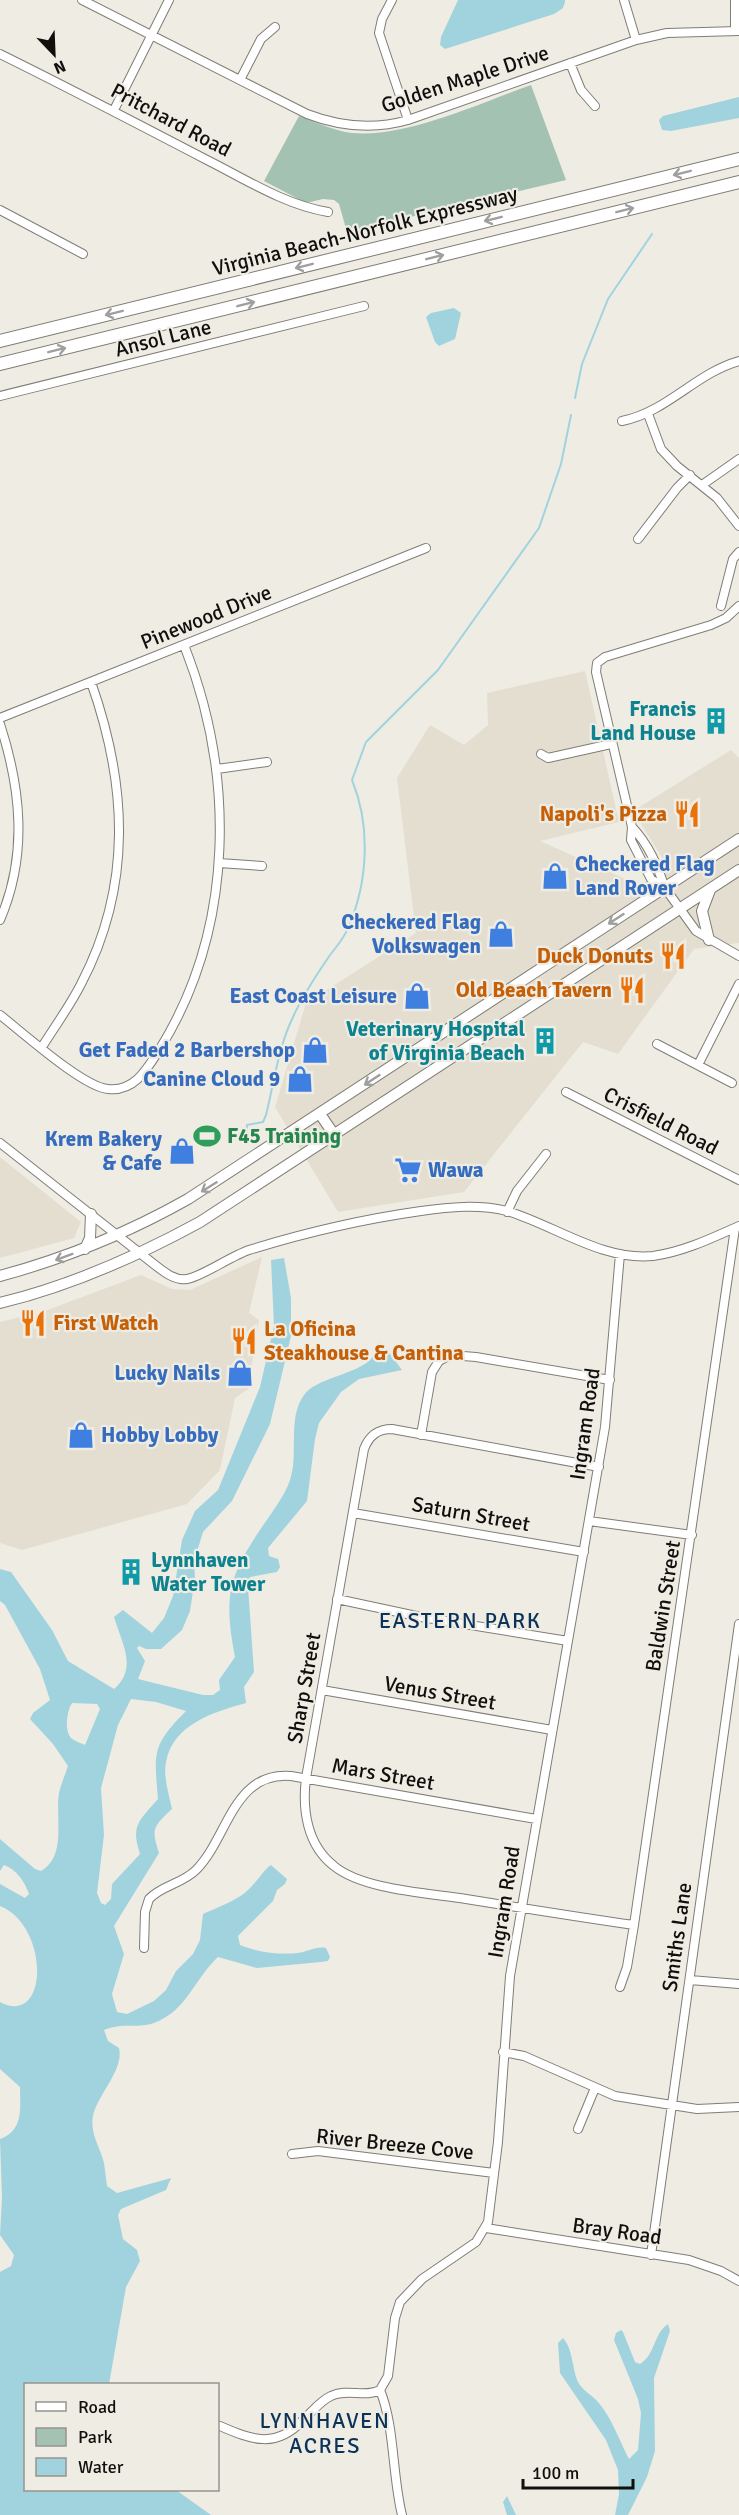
<svg xmlns="http://www.w3.org/2000/svg" width="739" height="2515" viewBox="0 0 739 2515" font-family="Signika,sans-serif">
  <rect width="100%" height="100%" fill="#efece4"/>
  <path fill="#e4ded0" d="M585 671 619 822 540 841 639 885 668 867 633 811 731 750 739 758V943L694 949 618 1054 583 1042 464 1192 338 1212 275 1107 306 1003 416 933 397 778 430 725 464 745 488 725 487 693Z
    M0 1157 81 1222 74 1238 0 1258Z
    M262 1257 249 1313 259 1320 248 1389 235 1398 220 1470 187 1504 22 1550 0 1543V1322L45 1311 141 1275 172 1289 190 1290Z"/>
  <path fill="#a4c2b2" d="M531 85 566 180 347 232 339 204 334 200 323 199 306 203 264 181 299 116C316 122 334 131 352 133 406 138 480 103 531 85Z"/>
  <path fill="#a1d3de" fill-rule="evenodd" d="M458 0H565V2L563 8 554 14 445 49 440 45 441 37Z
    M739 97V118L671 131 662 130 659 120 663 116Z
    M454 308 461 313 455 339 439 346 435 342 426 317 431 313Z
    M284 1258 291 1298V1336L270 1424 232 1501 203 1532 194 1561 195 1578 190 1611 182 1630 161 1649H146L139 1646 137 1648 145 1661 138 1679 203 1695H213L220 1690 219 1680 235 1657C223 1595 229 1575 264 1524 273 1511 285 1495 290 1480 299 1454 287 1418 304 1395 315 1379 352 1375 369 1361 374 1357 377 1349 381 1342L402 1370 359 1379 341 1392 319 1423 315 1439 307 1501 268 1548 269 1556 278 1559 280 1567 277 1572 250 1577 248 1587 254 1672 244 1687 246 1703C214 1712 173 1724 166 1762 163 1776 169 1795 172 1809 153 1827 151 1828 159 1853L114 1926 124 1954 112 1994 117 2012 127 2014 154 2001 166 1990 176 1971 193 1954 200 1940 203 1914C216 1908 230 1903 242 1895 253 1888 265 1868 271 1865L287 1879 285 1884 277 1890 273 1901 238 1936 240 1945C256 1952 280 1955 298 1953 307 1952 316 1946 326 1948L330 1957 328 1961 321 1962 257 1968 218 1957C194 1979 187 2011 154 2023 138 2029 122 2022 104 2030L108 2041 119 2048C124 2068 101 2091 94 2112 88 2131 100 2146 104 2163 105 2170 106 2178 107 2186L117 2193 171 2178 166 2190 121 2209 118 2215 123 2239 137 2250 140 2261 126 2287 109 2384H26V2490H176L211 2515H0V2272L11 2266 14 2255 0 2235 2 2198 0 2139C24 2130 20 2108 20 2087L0 2069V2002C49 2028 50 1926 0 1906V1884L25 1898 29 1894C25 1882 16 1869 4 1865L0 1871V1839L35 1869 41 1871C67 1856 55 1819 59 1793 61 1784 65 1775 68 1766L53 1744 30 1719 33 1713 50 1700 40 1669 5 1605 0 1601V1569L11 1572 52 1630 68 1661 114 1689C138 1668 122 1644 114 1617L123 1610 152 1633 164 1618 173 1596 182 1540 195 1511 218 1490 260 1387 274 1326 271 1260ZM131 1699 156 1702 186 1711C152 1745 154 1752 158 1799 140 1820 130 1825 140 1854L112 1884 111 1899 105 1905 101 1903 97 1893 104 1835 101 1788 118 1725ZM72 1703 97 1704 100 1709 85 1745C81 1743 74 1741 71 1738 64 1730 67 1711 72 1703Z
    M668 2324 670 2331 654 2378 655 2451 647 2477 628 2515H615L619 2494 618 2470 606 2440 560 2373 558 2343 563 2338C573 2349 572 2368 578 2382 582 2390 592 2395 598 2402 612 2418 619 2440 629 2459L638 2450 641 2413 638 2399 614 2340 616 2333 621 2330 623 2332 635 2362 640 2364C656 2354 653 2334 668 2324Z
    M507 2496 516 2515H507L503 2502Z"/>
  <g fill="none" stroke-linecap="round" stroke-linejoin="round">
    <path stroke="#a1d3de" stroke-width="2" d="M575 398 582 364 608 299 652 234
      M246 1137 247 1125 263 1122 266 1115C274 1083 278 1048 293 1017 302 997 315 977 328 958 334 949 344 939 348 928 368 883 371 826 352 780L366 742 438 670 539 528 561 464 571 415"/>
    <defs>
      <path id="minor" d="M82 0 307 114C341 127 373 130 408 120L636 40 667 33 739 31
        M392 0 382 19 379 33 408 120
        M624 0 636 40
        M735 31V0
        M0 54C69 88 138 124 207 160 245 179 285 205 328 212
        M570 63 581 90 595 106
        M240 80 261 39 275 27
        M114 110 169 0
        M0 210 83 254
        M0 396 364 306
        M648 414 661 449 677 466 717 498 739 526
        M622 421C667 412 696 373 739 361
        M702 485 739 459
        M638 539 677 488 690 475
        M721 606 733 559 739 552
        M739 606 726 618 711 625 605 657 597 663 596 672 632 827 631 840 651 879 665 888 696 931 739 956
        M0 718 426 548
        M0 724C21 789 28 855 0 920
        M541 754 548 758 611 744
        M217 769 267 762
        M632 827C649 845 657 865 665 888
        M219 863 262 866
        M0 1015C22 1032 83 1087 108 1089 136 1092 148 1067 161 1047 235 926 235 774 184 645
        M657 1044 732 1083
        M42 1047C55 1026 70 1006 81 984 133 885 127 784 91 682
        M698 1065 739 984
        M566 1092 739 1180
        M0 1143 155 1265C164 1272 175 1281 187 1279 201 1277 231 1256 249 1250 304 1233 364 1219 421 1211 449 1207 479 1204 507 1211 554 1225 602 1261 653 1256 683 1252 712 1238 739 1226
        M507 1212 517 1191 546 1154
        M421 1435 432 1372 439 1361 450 1355 476 1357 610 1380
        M599 1467 392 1429C377 1429 369 1436 364 1449L306 1778C302 1810 307 1845 334 1866 363 1890 429 1893 466 1899 522 1908 578 1917 634 1925
        M353 1513 584 1552
        M589 1521 692 1535
        M337 1599 421 1617 568 1641
        M322 1690 552 1730
        M144 1948 145 1912 149 1899C162 1885 182 1884 196 1870 228 1838 233 1771 291 1776L536 1819
        M690 1980 739 1984
        M620 1987 627 1967 634 1925 735 1228
        M503 2052 524 2056 615 2096 697 2109 739 2107
        M578 2129 595 2088
        M292 2154 318 2151 494 2173
        M486 2228 689 2260 721 2271 739 2281
        M651 2255 739 1624
        M380 2390 388 2376 395 2318 400 2302 422 2279 476 2242 488 2222 498 2142 510 1976 605 1427 620 1254
        M380 2390C395 2427 392 2475 402 2515
        M220 2426C252 2440 276 2449 303 2420 312 2412 320 2401 331 2396 347 2388 365 2398 380 2390"/>
      <path id="major" d="M709 940 702 911 710 890
        M320 1114 335 1136
        M85 1249 90 1238 91 1214
        M0 1276C66 1258 128 1233 188 1199L739 839
        M0 1303C70 1286 136 1257 200 1222L739 870"/>
      <path id="highway" d="M0 341 739 159
        M0 364 739 182"/>
    </defs>
    <use href="#minor" stroke="#7f7d76" stroke-width="10"/>
    <use href="#major" stroke="#7f7d76" stroke-width="12"/>
    <use href="#highway" stroke="#7f7d76" stroke-width="14"/>
    <use href="#minor" stroke="#fff" stroke-width="8"/>
    <use href="#major" stroke="#fff" stroke-width="10"/>
    <use href="#highway" stroke="#fff" stroke-width="12"/>
  </g>
  <defs><path id="oneway-shaft" d="M-6 0H5M1.5-3L5.5 0L1.5 3" fill="none" stroke-width="1.6" stroke-linecap="round" stroke-linejoin="round" transform="scale(1.5)"/></defs>
  <g stroke="#9f9f9e">
    <use href="#oneway-shaft" transform="translate(682 173) rotate(166)"/>
    <use href="#oneway-shaft" transform="translate(625 210) rotate(-14)"/>
    <use href="#oneway-shaft" transform="translate(493 219) rotate(166)"/>
    <use href="#oneway-shaft" transform="translate(435 257) rotate(-14)"/>
    <use href="#oneway-shaft" transform="translate(304 266) rotate(166)"/>
    <use href="#oneway-shaft" transform="translate(246 304) rotate(-14)"/>
    <use href="#oneway-shaft" transform="translate(114 313) rotate(166)"/>
    <use href="#oneway-shaft" transform="translate(57 350) rotate(-14)"/>
    <use href="#oneway-shaft" transform="translate(616 919) rotate(147)"/>
    <use href="#oneway-shaft" transform="translate(372 1080) rotate(147)"/>
    <use href="#oneway-shaft" transform="translate(209 1187) rotate(148)"/>
    <use href="#oneway-shaft" transform="translate(64 1257) rotate(160)"/>
  </g>
  <defs>
    <symbol id="building-bare" viewBox="-9 -9 18 18"><path d="M-4-6H4V6H1V3H-1V6H-4ZM-2.5-4.3h1.7v1.8h-1.7ZM.8-4.3h1.7v1.8H.8ZM-2.5-1h1.7V.8h-1.7ZM.8-1h1.7V.8H.8Z" fill="#0f9aa8" stroke="#efece4" stroke-width="2.5" paint-order="stroke"/></symbol>
    <symbol id="restaurant-bare" viewBox="-9 -9 18 18"><path d="M-5-6h1v4h1v-4h1v4h1v-4h1v5L-1.5 .5V6h-2V.5L-5-1ZM5-6V6H3V1.5H1.5Q1.5-4 5-6Z" fill="#e8710a" stroke="#efece4" stroke-width="2.5" paint-order="stroke"/></symbol>
    <symbol id="shop-bare" viewBox="-9 -9 18 18"><path d="M-5-2.5h2.3a2.7 3.5 0 0 1 5.4 0H5L5.5 6h-11ZM-1.5-2.5h3a1.5 2.3 0 0 0-3 0Z" fill="#3f7fe0" stroke="#efece4" stroke-width="2.5" paint-order="stroke"/></symbol>
    <symbol id="stadium-bare" viewBox="-9 -9 18 18"><path d="M0-5a6.5 5 0 1 0 0 10a6.5 5 0 1 0 0-10ZM-3.5-1.8h7v3.6h-7Z" fill="#2e9e5b" stroke="#efece4" stroke-width="2.5" paint-order="stroke"/></symbol>
    <symbol id="supermarket-bare" viewBox="-9 -9 18 18"><path d="M-6-5.5h2.5l.6 2H6L4.5 2H-2.5L-4.4-4H-6ZM-1.5 3.2a1.3 1.3 0 1 0 .1 0ZM3 3.2a1.3 1.3 0 1 0 .1 0Z" fill="#3f7fe0" stroke="#efece4" stroke-width="2.5" paint-order="stroke"/></symbol>
  </defs>
  <g fill-rule="evenodd">
    <use href="#building-bare" x="697" y="702" width="38" height="38"/>
    <use href="#restaurant-bare" x="668" y="795" width="38" height="38"/>
    <use href="#shop-bare" x="536" y="857" width="38" height="38"/>
    <use href="#shop-bare" x="482" y="915" width="38" height="38"/>
    <use href="#restaurant-bare" x="654" y="937" width="38" height="38"/>
    <use href="#restaurant-bare" x="613" y="971" width="38" height="38"/>
    <use href="#shop-bare" x="398" y="977" width="38" height="38"/>
    <use href="#building-bare" x="526" y="1022" width="38" height="38"/>
    <use href="#shop-bare" x="296" y="1031" width="38" height="38"/>
    <use href="#shop-bare" x="281" y="1060" width="38" height="38"/>
    <use href="#stadium-bare" x="188" y="1117" width="38" height="38"/>
    <use href="#shop-bare" x="163" y="1132" width="38" height="38"/>
    <use href="#supermarket-bare" x="389" y="1151" width="38" height="38"/>
    <use href="#restaurant-bare" x="14" y="1304" width="38" height="38"/>
    <use href="#restaurant-bare" x="225" y="1322" width="38" height="38"/>
    <use href="#shop-bare" x="221" y="1354" width="38" height="38"/>
    <use href="#shop-bare" x="62" y="1416" width="38" height="38"/>
    <use href="#building-bare" x="112" y="1553" width="38" height="38"/>
  </g>
  <g text-anchor="middle" stroke-width="4.5" stroke-linejoin="round" paint-order="stroke">
    <g font-size="21" fill="#100f0c" stroke="#efece4">
      <text transform="translate(465 79) rotate(-18)" y="7">Golden Maple Drive</text>
      <text transform="translate(171 120) rotate(28)" y="7">Pritchard Road</text>
      <text transform="translate(365 231) rotate(-14)" y="7">Virginia Beach-Norfolk Expressway</text>
      <text transform="translate(163 338) rotate(-14)" y="7">Ansol Lane</text>
      <text transform="translate(206 617) rotate(-22)" y="7">Pinewood Drive</text>
      <text transform="translate(661 1121) rotate(27)" y="7">Crisfield Road</text>
      <text transform="translate(585 1424) rotate(-82)" y="7">Ingram Road</text>
      <text transform="translate(471 1514) rotate(10)" y="7">Saturn Street</text>
      <text transform="translate(663 1606) rotate(-81)" y="7">Baldwin Street</text>
      <text transform="translate(304 1688) rotate(-80)" y="7">Sharp Street</text>
      <text transform="translate(440 1693) rotate(10)" y="7">Venus Street</text>
      <text transform="translate(383 1774) rotate(10)" y="7">Mars Street</text>
      <text transform="translate(504 1902) rotate(-81)" y="7">Ingram Road</text>
      <text transform="translate(677 1937) rotate(-82)" y="7">Smiths Lane</text>
      <text transform="translate(395 2144) rotate(6)" y="7">River Breeze Cove</text>
      <text transform="translate(617 2231) rotate(8)" y="7">Bray Road</text>
    </g>
    <g font-size="21" font-weight="bold" fill="#0d838f" stroke="#efece4" text-anchor="end">
      <text x="696" y="716">Francis<tspan x="696" dy="24">Land House</tspan></text>
      <text x="525" y="1036">Veterinary Hospital<tspan x="525" dy="24">of Virginia Beach</tspan></text>
      <text x="151" y="1567" text-anchor="start">Lynnhaven<tspan x="151" dy="24">Water Tower</tspan></text>
    </g>
    <g font-size="21" font-weight="bold" fill="#c56008" stroke="#efece4" text-anchor="end">
      <text x="667" y="821">Napoli's Pizza</text>
      <text x="653" y="963">Duck Donuts</text>
      <text x="612" y="997">Old Beach Tavern</text>
      <text x="53" y="1330" text-anchor="start">First Watch</text>
      <text x="264" y="1336" text-anchor="start">La Oficina<tspan x="264" dy="24">Steakhouse &amp; Cantina</tspan></text>
    </g>
    <g font-size="21" font-weight="bold" fill="#366cbe" stroke="#efece4" text-anchor="end">
      <text x="575" y="871" text-anchor="start">Checkered Flag<tspan x="575" dy="24">Land Rover</tspan></text>
      <text x="481" y="929">Checkered Flag<tspan x="481" dy="24">Volkswagen</tspan></text>
      <text x="397" y="1003">East Coast Leisure</text>
      <text x="295" y="1057">Get Faded 2 Barbershop</text>
      <text x="280" y="1086">Canine Cloud 9</text>
      <text x="162" y="1146">Krem Bakery<tspan x="162" dy="24">&amp; Cafe</tspan></text>
      <text x="428" y="1177" text-anchor="start">Wawa</text>
      <text x="220" y="1380">Lucky Nails</text>
      <text x="101" y="1442" text-anchor="start">Hobby Lobby</text>
    </g>
    <g font-size="21" font-weight="bold" fill="#27864d" stroke="#efece4" text-anchor="start">
      <text x="227" y="1143">F45 Training</text>
    </g>
    <g font-size="22" letter-spacing="1.5" fill="#0b3359" stroke="#efece4">
      <text x="460" y="1628">EASTERN PARK</text>
      <text x="325" y="2428">LYNNHAVEN<tspan x="325" dy="25">ACRES</tspan></text>
    </g>
  </g>
  <rect x="24" y="2383" width="195" height="108" fill="#efece4" stroke="#96948e" stroke-width="1.5"/>
  <rect x="36" y="2402" width="30" height="9" fill="#ffffff" stroke="#96948e" stroke-width="1.5"/>
  <text x="78" y="2413" font-size="18" fill="#100f0c">Road</text>
  <rect x="36" y="2428" width="30" height="18" fill="#a4c2b2" stroke="#96948e" stroke-width="1.5"/>
  <text x="78" y="2443" font-size="18" fill="#100f0c">Park</text>
  <rect x="36" y="2458" width="30" height="18" fill="#a1d3de" stroke="#96948e" stroke-width="1.5"/>
  <text x="78" y="2473" font-size="18" fill="#100f0c">Water</text>
  <g transform="translate(54 54) rotate(157)" stroke="#efece4" stroke-width="4.5" paint-order="stroke">
  <path d="M0-4.5L10 22L0 15L-10 22Z" fill="#100f0c"/>
  <text y="-9" font-size="16" font-weight="bold" text-anchor="middle" fill="#100f0c">N</text>
  </g>
  <path d="M523 2479v9h110v-9" fill="none" stroke="#100f0c" stroke-width="3"/>
  <text x="532" y="2479" font-size="18" fill="#100f0c" stroke="#efece4" stroke-width="4.5" paint-order="stroke">100 m</text>
</svg>
